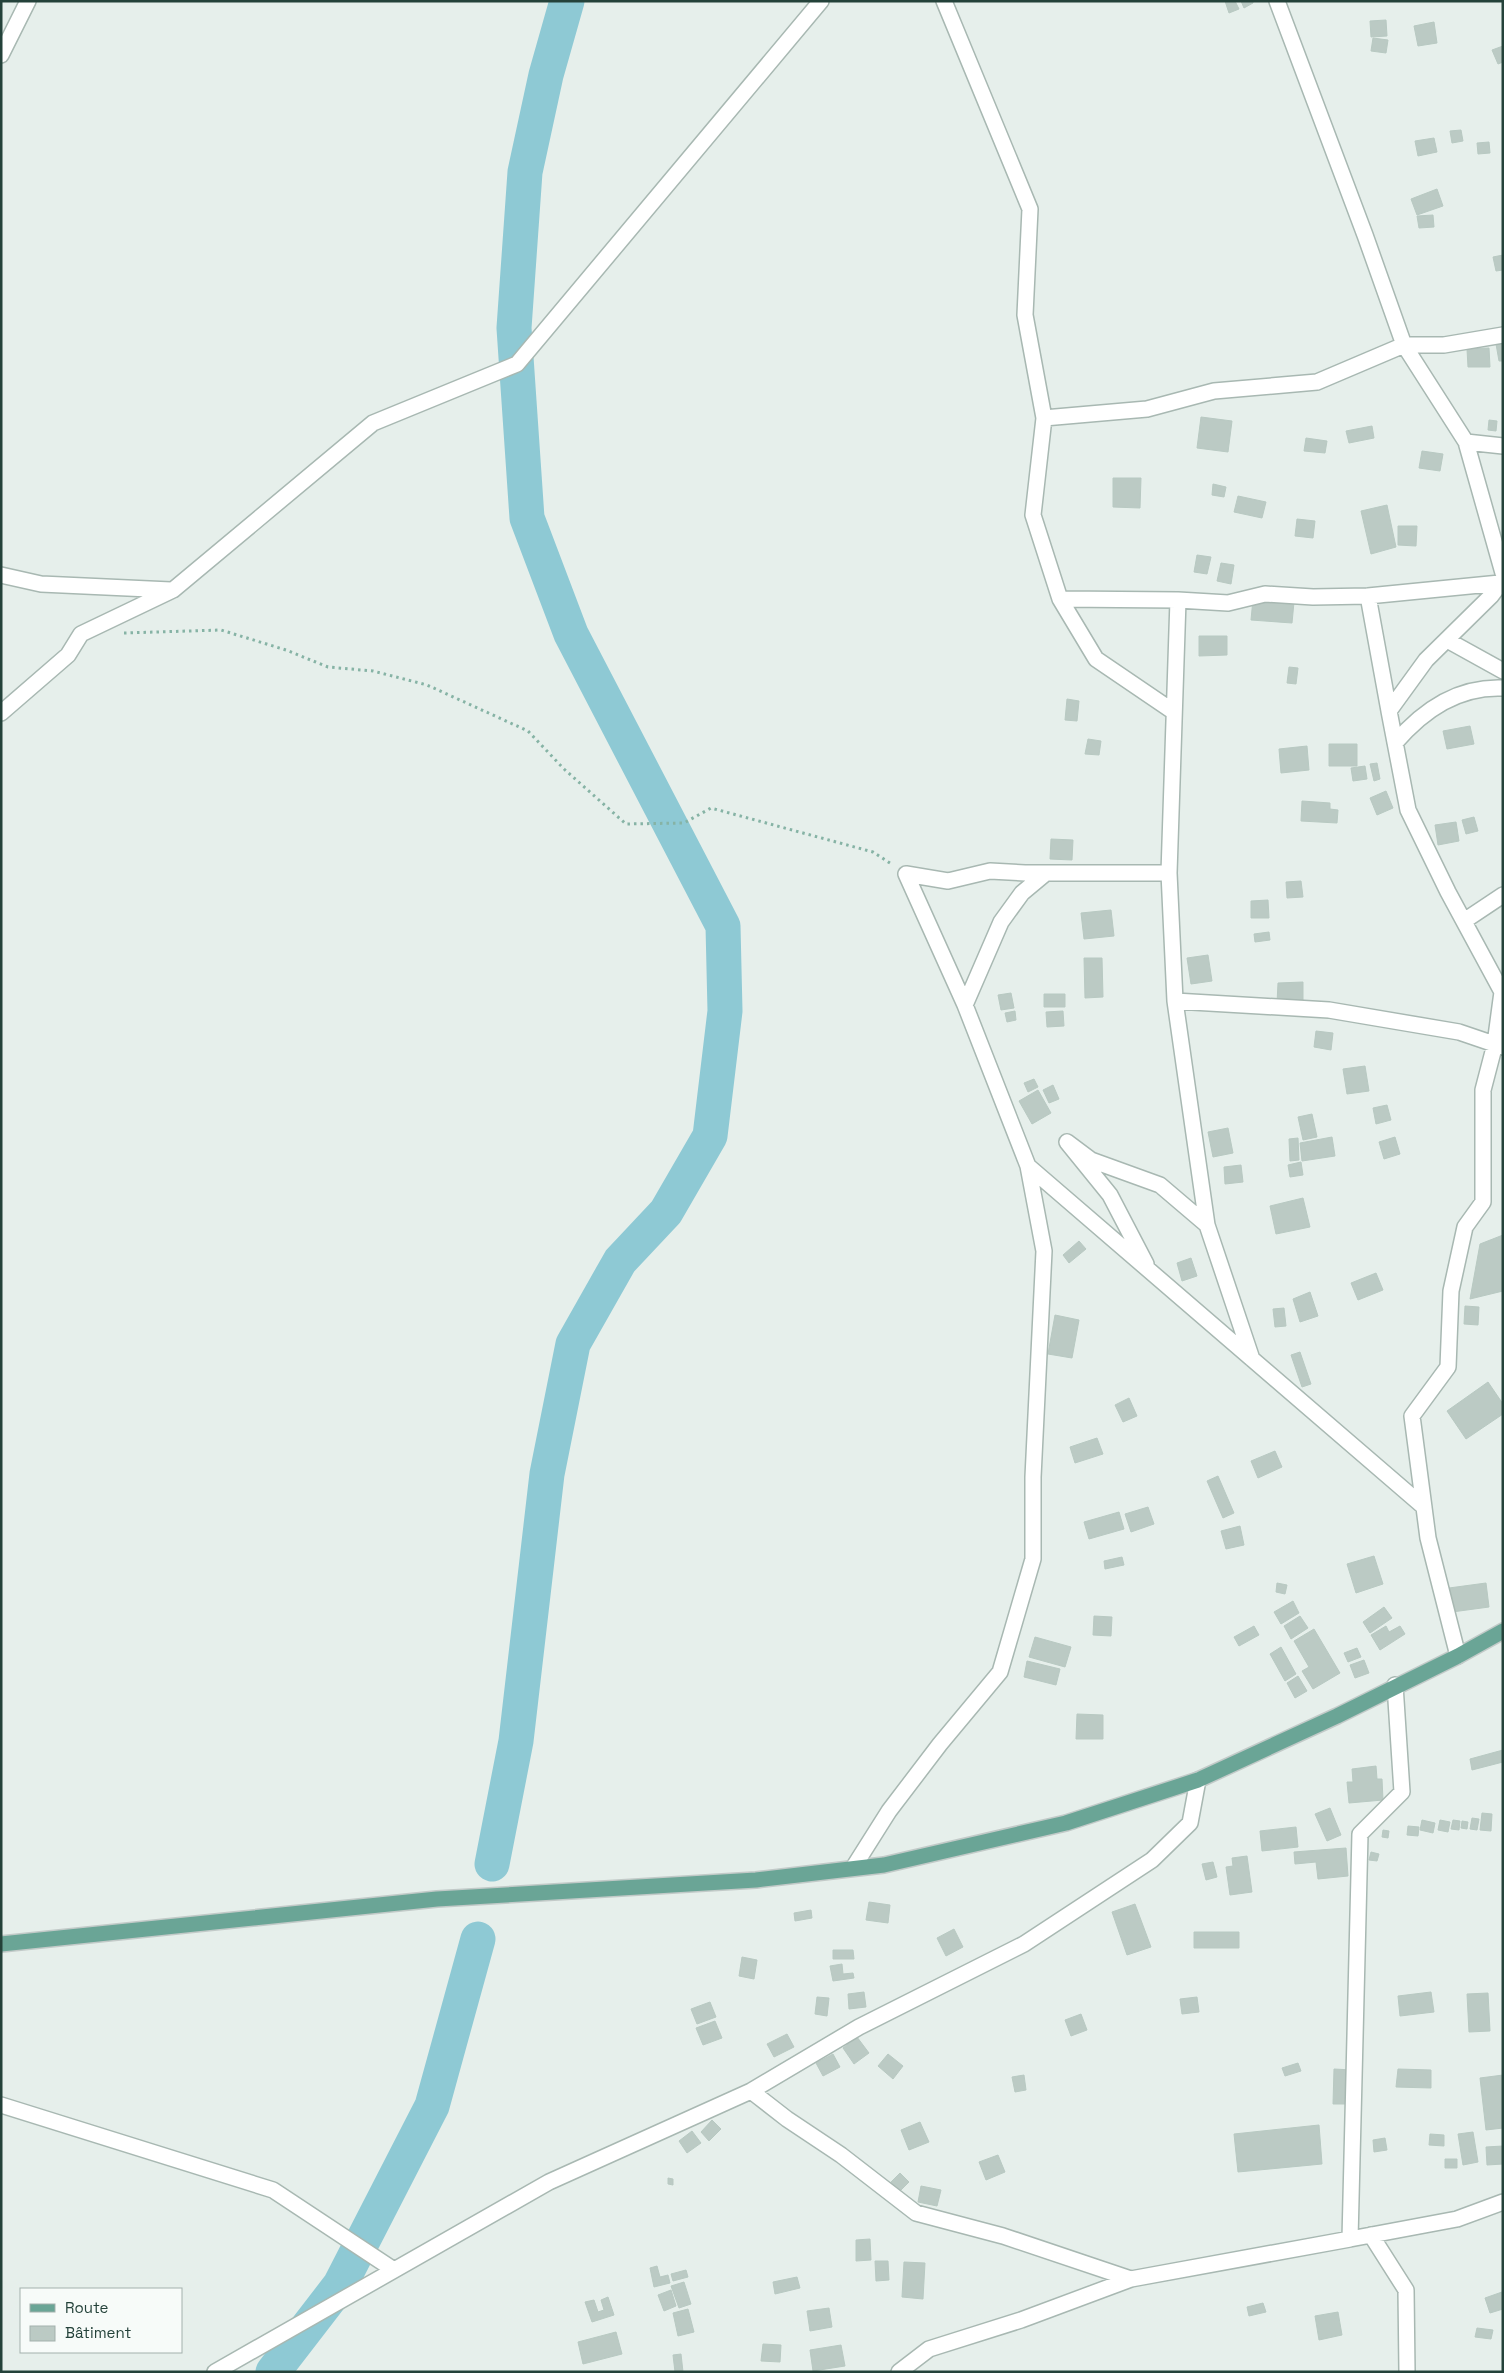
<svg xmlns="http://www.w3.org/2000/svg" width="1504" height="2373" viewBox="0 0 1504 2373" font-family="'Space Grotesk',sans-serif">
  <rect width="100%" height="100%" fill="#e6efeb"/>
  <g fill="none" stroke-linecap="round" stroke-linejoin="round">
    <path stroke="#8ec9d4" stroke-width="35" d="M492 1864 516 1741 547 1474 573 1344 620 1261 666 1212 710 1136 725 1011 723 926 571 634 527 518 514 328 525 172 546 75 567 1
      M273 2372 340 2285 432 2106 478 1939"/>
  </g>
  <path fill="#bbcac4" stroke="#b8c9c2" d="M1225 1H1235L1239 9 1229 13Z
    M1241 1H1253V3L1244 8Z
    M1386 20 1387 36 1371 37 1370 21Z
    M1434 22 1437 43 1418 46 1414 26Z
    M1373 38 1388 40 1386 53 1371 51Z
    M1503 46V62L1498 64 1492 50Z
    M1461 130 1463 141 1452 143 1450 131Z
    M1434 138 1437 152 1418 156 1415 141Z
    M1489 142 1490 153 1478 154 1477 143Z
    M1437 189 1443 206 1417 215 1411 199Z
    M1433 215 1434 227 1419 228 1417 216Z
    M1503 255V270L1496 271 1493 257Z
    M1503 343V361H1499L1496 344Z
    M1489 348 1490 367H1468L1467 349Z
    M1201 417 1232 421 1228 452 1197 448Z
    M1489 420 1497 421 1496 431 1488 430Z
    M1372 426 1374 438 1349 443 1346 431Z
    M1306 438 1327 441 1325 453 1304 451Z
    M1422 451 1443 454 1440 471 1419 468Z
    M1113 478H1141L1140 508 1113 507Z
    M1213 484 1226 487 1224 497 1212 495Z
    M1238 496 1266 502 1262 518 1234 512Z
    M1387 505 1396 547 1371 554 1361 511Z
    M1297 519 1315 521 1313 538 1295 536Z
    M1398 526H1417L1416 546 1398 545Z
    M1197 555 1211 557 1207 574 1194 572Z
    M1221 563 1234 565 1231 584 1217 581Z
    M1253 599 1294 602 1292 623 1251 620Z
    M1199 636H1227V655L1199 656Z
    M1289 667 1298 668 1296 684 1287 683Z
    M1067 699 1079 701 1077 721 1065 720Z
    M1470 726 1474 744 1447 749 1443 731Z
    M1088 739 1101 741 1099 755 1085 754Z
    M1329 744H1357V766H1329Z
    M1307 746 1309 770 1281 773 1279 749Z
    M1377 763 1380 779 1374 781 1370 764Z
    M1365 766 1367 779 1353 781 1351 768Z
    M1386 791 1393 808 1377 815 1370 798Z
    M1302 801 1330 803V809L1338 810 1337 823 1301 821Z
    M1474 817 1478 831 1466 834 1462 820Z
    M1456 822 1459 841 1438 845 1435 825Z
    M1051 839 1073 840 1072 860 1050 859Z
    M1301 881 1303 897 1287 898 1286 882Z
    M1268 900 1269 918H1251V901Z
    M1111 910 1114 936 1084 939 1081 913Z
    M1269 932 1270 940 1255 942 1254 934Z
    M1208 955 1212 981 1191 984 1187 958Z
    M1084 958H1102L1103 997 1085 998Z
    M1303 982V1003H1277L1278 983Z
    M1011 993 1014 1008 1001 1010 998 995Z
    M1044 994H1065V1007H1044Z
    M1015 1011 1016 1020 1007 1022 1005 1013Z
    M1063 1011 1064 1026 1047 1027 1046 1012Z
    M1316 1031 1333 1033 1331 1050 1314 1047Z
    M1365 1066 1369 1091 1347 1094 1343 1069Z
    M1034 1079 1038 1087 1028 1092 1024 1083Z
    M1053 1085 1059 1099 1049 1103 1043 1090Z
    M1038 1090 1051 1113 1032 1124 1019 1101Z
    M1387 1105 1391 1120 1376 1124 1373 1108Z
    M1312 1114 1317 1137 1303 1140 1298 1117Z
    M1228 1128 1233 1153 1213 1157 1208 1132Z
    M1332 1137 1335 1156 1302 1161 1300 1143Z
    M1395 1137 1400 1154 1384 1159 1379 1142Z
    M1298 1138 1299 1160 1290 1161 1289 1139Z
    M1301 1162 1303 1175 1290 1177 1288 1165Z
    M1241 1165 1243 1182 1225 1184 1224 1167Z
    M1303 1198 1310 1227 1276 1234 1270 1206Z
    M1503 1235V1291L1470 1299 1480 1244Z
    M1079 1241 1086 1249 1069 1263 1063 1255Z
    M1191 1258 1197 1276 1182 1281 1177 1263Z
    M1376 1273 1383 1290 1358 1300 1351 1283Z
    M1310 1292 1318 1316 1300 1322 1293 1299Z
    M1465 1306 1479 1307 1478 1325 1464 1324Z
    M1284 1308 1286 1326 1275 1327 1273 1309Z
    M1055 1315 1079 1320 1072 1358 1048 1354Z
    M1300 1352 1311 1384 1302 1387 1291 1355Z
    M1488 1382 1503 1404V1414L1466 1439 1447 1411Z
    M1129 1398 1137 1416 1123 1422 1115 1405Z
    M1097 1438 1103 1454 1075 1463 1070 1447Z
    M1275 1451 1282 1467 1258 1478 1251 1461Z
    M1218 1476 1234 1513 1223 1518 1207 1481Z
    M1148 1507 1154 1524 1131 1532 1125 1514Z
    M1119 1512 1124 1529 1089 1539 1084 1522Z
    M1240 1526 1244 1545 1226 1549 1221 1531Z
    M1374 1556 1383 1584 1356 1593 1347 1564Z
    M1122 1557 1124 1565 1105 1569 1104 1561Z
    M1277 1583 1287 1585 1285 1594 1276 1592Z
    M1486 1583 1489 1607 1452 1612 1449 1588Z
    M1293 1601 1299 1613 1281 1624 1274 1612Z
    M1384 1607 1392 1618 1370 1633 1363 1622Z
    M1094 1616 1112 1617 1111 1636 1093 1635Z
    M1300 1616 1308 1628 1291 1639 1284 1626Z
    M1254 1626 1259 1635 1239 1646 1234 1637Z
    M1386 1626 1389 1632 1400 1626 1405 1634 1380 1650 1371 1635Z
    M1314 1629 1340 1673 1313 1689 1302 1671 1309 1667 1294 1641Z
    M1035 1637 1071 1647 1065 1667 1029 1657Z
    M1281 1647 1296 1674 1285 1681 1270 1654Z
    M1357 1648 1361 1657 1348 1662 1344 1653Z
    M1364 1660 1369 1673 1355 1678 1350 1665Z
    M1027 1661 1060 1669 1056 1685 1024 1677Z
    M1298 1676 1307 1691 1295 1698 1287 1683Z
    M1077 1714 1103 1715V1739H1076Z
    M1503 1750V1762L1472 1770 1470 1759Z
    M1376 1766 1377 1779H1382L1383 1800 1349 1803 1347 1782H1353L1352 1769Z
    M1330 1808 1341 1835 1327 1841 1315 1814Z
    M1482 1813 1492 1814 1491 1831 1480 1830Z
    M1472 1818 1479 1819 1477 1830 1470 1829Z
    M1422 1820 1435 1823 1433 1833 1420 1830Z
    M1440 1820 1450 1822 1448 1832 1438 1830Z
    M1453 1820 1460 1821 1459 1830 1451 1829Z
    M1462 1821 1468 1822 1467 1829 1461 1828Z
    M1408 1826 1419 1827 1418 1836 1407 1835Z
    M1296 1827 1298 1847 1262 1851 1260 1831Z
    M1383 1830 1389 1831 1388 1838 1382 1837Z
    M1346 1848 1348 1876 1318 1879 1316 1862 1295 1864 1294 1852Z
    M1371 1852 1379 1854 1377 1861 1369 1860Z
    M1247 1856 1252 1892 1230 1895 1226 1867 1233 1866 1232 1858Z
    M1213 1862 1217 1877 1206 1880 1202 1864Z
    M869 1902 890 1905 888 1923 866 1920Z
    M1135 1904 1151 1947 1127 1955 1112 1912Z
    M811 1910 812 1918 795 1921 794 1913Z
    M954 1929 963 1947 946 1956 937 1938Z
    M1194 1932H1239V1948H1194Z
    M833 1950H853L854 1959H833Z
    M742 1957 757 1960 754 1979 739 1976Z
    M842 1964 843 1974 853 1973 854 1978 833 1981 830 1966Z
    M864 1992 866 2007 849 2009 848 1994Z
    M1431 1992 1434 2012 1400 2016 1398 1996Z
    M1488 1993 1490 2031 1469 2032 1467 1994Z
    M817 1997 829 1998 827 2016 815 2014Z
    M1197 1997 1199 2012 1182 2014 1180 1999Z
    M710 2002 716 2017 697 2024 691 2009Z
    M1081 2014 1087 2030 1071 2036 1065 2020Z
    M715 2021 722 2038 703 2045 696 2028Z
    M787 2034 794 2047 774 2057 767 2044Z
    M857 2037 869 2053 854 2064 843 2048Z
    M833 2054 840 2067 823 2076 816 2063Z
    M888 2054 903 2066 893 2079 878 2066Z
    M1298 2063 1301 2071 1285 2076 1282 2068Z
    M1334 2069 1352 2070 1351 2104H1333Z
    M1398 2069 1431 2070V2088L1396 2087Z
    M1024 2075 1026 2090 1015 2092 1012 2077Z
    M1503 2075V2128L1486 2130 1480 2078Z
    M712 2120 721 2129 709 2141 701 2132Z
    M920 2122 929 2142 909 2150 901 2130Z
    M1319 2125 1322 2164 1238 2172 1234 2134Z
    M692 2131 701 2143 687 2153 679 2141Z
    M1473 2132 1478 2162 1463 2165 1458 2134Z
    M1430 2134 1444 2135V2146L1429 2145Z
    M1385 2138 1387 2150 1374 2152 1373 2140Z
    M1503 2146V2164L1487 2165 1486 2147Z
    M998 2155 1005 2172 986 2180 979 2162Z
    M1445 2159H1457V2168H1445Z
    M900 2173 909 2182 897 2194 888 2185Z
    M668 2178 673 2179V2185L668 2184Z
    M921 2186 941 2190 937 2206 918 2202Z
    M870 2239 871 2260 856 2261V2240Z
    M875 2261H888L889 2280 876 2281Z
    M904 2262 925 2263 923 2299 902 2297Z
    M657 2266 660 2277 668 2275 670 2283 654 2287 650 2268Z
    M686 2270 688 2277 673 2281 671 2274Z
    M797 2277 800 2288 775 2294 773 2282Z
    M684 2282 691 2304 679 2308 671 2286Z
    M671 2290 676 2306 664 2311 658 2295Z
    M1502 2292 1503 2309 1490 2313 1485 2298Z
    M608 2297 614 2315 592 2322 585 2302 594 2300 598 2312 604 2310 601 2300Z
    M1263 2303 1266 2312 1249 2316 1247 2307Z
    M829 2308 832 2327 810 2331 807 2311Z
    M688 2309 694 2332 678 2336 673 2313Z
    M1338 2312 1342 2335 1319 2340 1315 2316Z
    M1477 2328 1493 2330 1491 2339 1475 2337Z
    M616 2332 622 2354 583 2364 578 2342Z
    M763 2344 781 2345 780 2362 761 2361Z
    M841 2345 845 2366 813 2371 810 2350Z
    M681 2354 683 2372H675L673 2355Z"/>
  <g fill="none" stroke-linecap="round" stroke-linejoin="round">
    <defs>
      <path id="street" d="M944 1 1030 209 1025 315 1044 418
        M1277 1 1365 235 1404 345 1466 442 1503 446
        M1 55 28 1
        M1466 442 1503 573
        M1 575 41 584 171 590
        M1368 596 1389 711
        M1060 599 1178 600 1228 603 1265 594 1313 597 1368 596 1500 583
        M1178 600 1169 873 1175 1001 1207 1225 1252 1359
        M1447 640 1503 671
        M1174 712 1096 659 1060 599 1033 515 1044 418 1147 409 1214 391 1317 382 1404 345H1444L1503 335
        M1 713 68 655 81 634 173 590 373 423 517 364 821 1
        M1395 743C1423 710 1458 686 1503 688
        M906 874 965 1005 1028 1166 1424 1507
        M906 874 948 881 990 871 1025 873H1169
        M1464 921 1503 895
        M1175 1001 1329 1010 1459 1032 1503 1047
        M965 1005 1001 922 1022 893 1046 873
        M1146 1264 1110 1195 1067 1142 1091 1160 1160 1185 1207 1225
        M1458 1656 1428 1538 1412 1416 1448 1367 1451 1291 1465 1227 1483 1202V1090L1495 1044 1502 992 1448 892 1408 810 1389 711 1426 660 1491 596 1503 580
        M1395 1685 1402 1792 1360 1834 1350 2239 1457 2219 1503 2202
        M853 1868 889 1811 940 1744 1000 1672 1033 1559V1477L1044 1251 1028 1166
        M751 2091 787 2119 841 2155 916 2213 1003 2236 1131 2279 1350 2239
        M1 2105 273 2190 394 2270
        M1371 2235 1406 2290 1407 2372
        M215 2372 549 2182 751 2091 859 2027 1024 1944 1152 1860 1190 1823 1198 1780
        M899 2372 929 2349 1021 2320 1131 2279"/>
      <path id="primary" d="M1 1944 437 1899 756 1880 884 1865 1066 1823 1198 1780 1337 1716 1458 1656 1503 1631"/>
    </defs>
    <use href="#street" stroke="#a8b8b2" stroke-width="18"/>
    <use href="#primary" stroke="#c2cac8" stroke-width="18"/>
    <path stroke="#86b3a5" stroke-width="3" stroke-dasharray="2.5 4" stroke-linecap="butt" d="M124 633 221 630 286 650 328 667 373 671 427 685 528 731 564 769 626 824 684 823 711 808 873 852 893 865"/>
    <use href="#street" stroke="#fff" stroke-width="15"/>
    <use href="#primary" stroke="#6aa596" stroke-width="15"/>
  </g>
  <rect width="1504" height="2373" fill="none" stroke="#24423a" stroke-width="5"/>
  <rect x="20" y="2288" width="162" height="65" fill="#f7fbf9" stroke="#a3b1ad"/>
  <rect x="30" y="2304" width="25" height="8" fill="#6aa596" stroke="#a3b1ad"/>
  <text x="65" y="2313" font-size="15" fill="#24423a">Route</text>
  <rect x="30" y="2326" width="25" height="15" fill="#bbcac4" stroke="#a3b1ad"/>
  <text x="65" y="2338" font-size="15" fill="#24423a">Bâtiment</text>
</svg>
